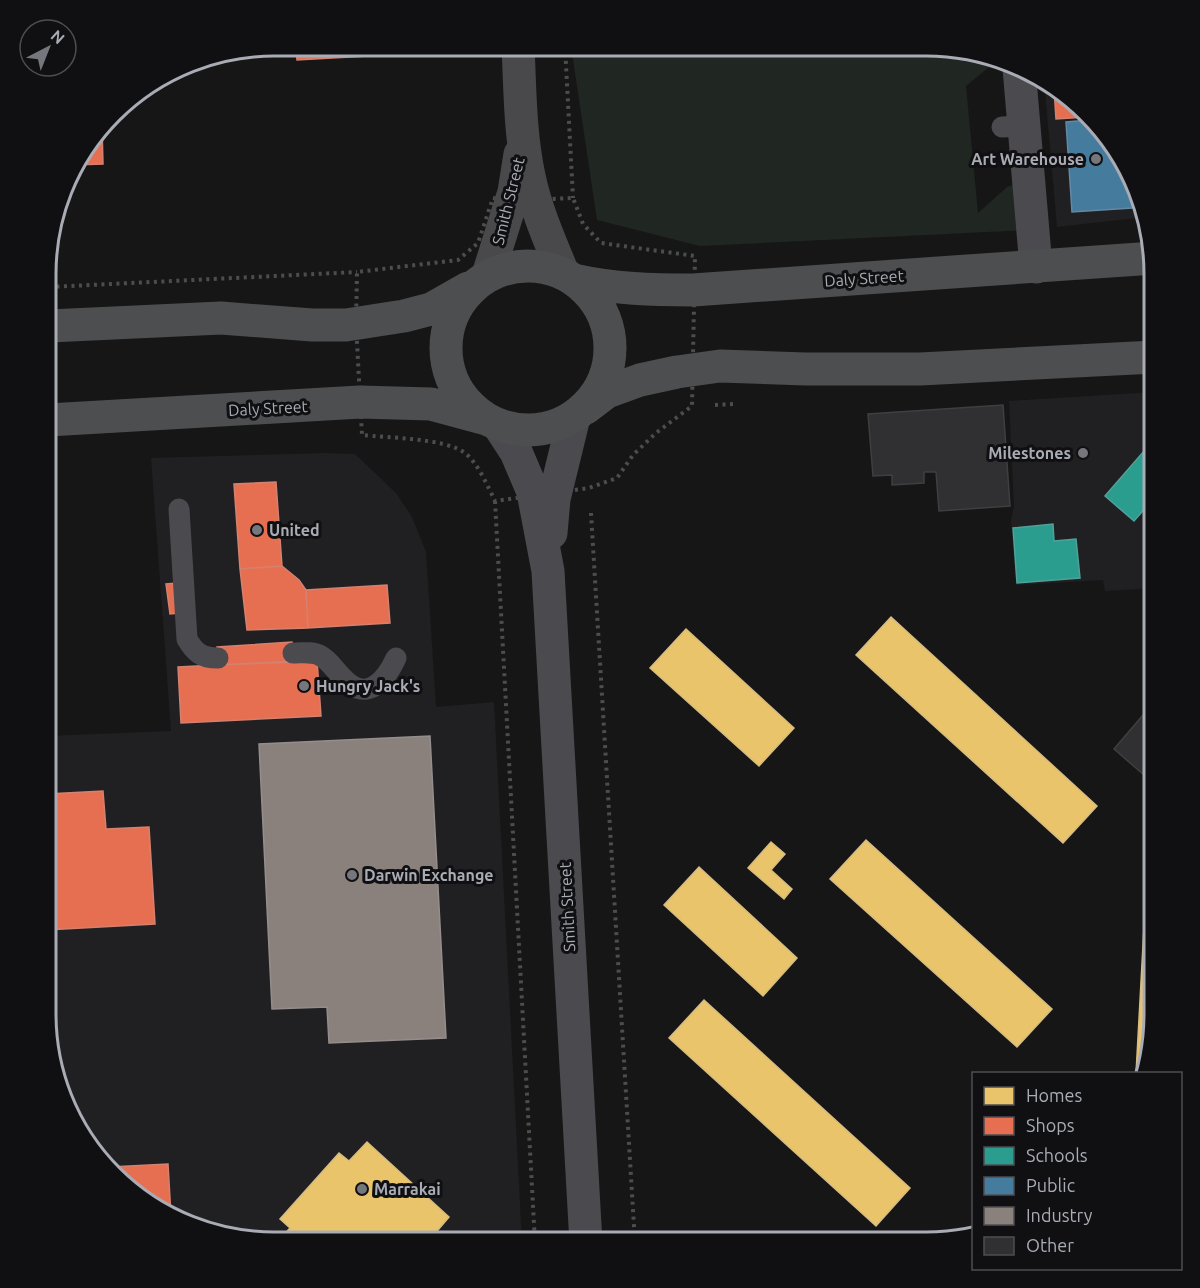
<svg xmlns="http://www.w3.org/2000/svg" width="1200" height="1288" viewBox="0 0 1200 1288" font-family="Ubuntu,sans-serif">
  <rect width="100%" height="100%" fill="#161616"/>
  <path fill="#202022" d="M1044 79 1116 146 1143 200 1146 217 1057 227Z
    M1155 392V588L1105 591 1103 580 1016 585 1011 521 1014 506 1009 401Z
    M326 453 355 454 396 493 412 517 426 552 436 707 494 702 522 1243H259L159 1213 84 1142 57 1088 45 1029 47 736 171 731 151 458Z"/>
  <path fill="#202621" d="M571 46 956 47 993 60 994 63 966 86 978 213 1007 187 1016 184 1028 230 700 246 597 220Z"/>
  <path fill="#e9c46a" stroke="#d6bc80" stroke-width="1.5" d="M891 617 1097 806 1063 843 856 655Z
    M686 629 794 728 759 766 650 668Z
    M866 840 1052 1009 1017 1047 830 879Z
    M771 842 785 854 771 870 792 889 784 899 748 868Z
    M699 867 797 958 763 996 664 905Z
    M1144 927H1155V1029L1141 1074H1136Z
    M704 1000 910 1188 876 1226 669 1038Z
    M367 1142 449 1217 432 1237 438 1243H276L290 1228 280 1219 339 1153 349 1161Z"/>
  <path fill="#e76f51" stroke="#d4816f" stroke-width="1.5" d="M296 45H404V54L297 60Z
    M1054 88 1085 117 1056 119Z
    M102 127 103 164 74 165 76 159Z
    M276 482 282 566 240 569 234 484Z
    M282 566 299 580 306 590 308 628 247 630 240 569Z
    M189 582 192 612 170 614 166 584Z
    M387 585 390 623 308 628 306 590Z
    M292 642 293 662 217 665V647Z
    M317 660 321 716 181 723 178 667Z
    M103 791 106 829 149 827 155 924 46 930 47 794Z
    M168 1164 171 1216 159 1213 111 1167Z"/>
  <path fill="#2a9d8f" stroke="#50a19a" stroke-width="1.5" d="M1151 443 1155 447V497L1134 521 1105 496Z
    M1053 524 1054 541 1076 539 1080 578 1017 583 1013 528Z"/>
  <path fill="#457b9d" stroke="#6389a4" stroke-width="1.5" d="M1089 120 1116 146 1130 173 1132 208 1072 212 1066 122Z"/>
  <path fill="#8a817c" stroke="#938e8d" stroke-width="1.5" d="M430 736 446 1038 329 1043 327 1007 272 1009 259 744Z"/>
  <path fill="#303032" stroke="#3f3f42" stroke-width="1.5" d="M1003 405 1010 506 939 511 936 472H924V483L892 485V475L873 476 868 414Z
    M1155 701V762L1144 775 1114 749Z"/>
  <g fill="none" stroke-linecap="round" stroke-linejoin="round">
    <path stroke="#4c4d4f" stroke-width="4" stroke-dasharray="3 4.5" stroke-linecap="butt" d="M565 46 573 198
      M493 198 511 201 573 198 583 224 601 243 695 256 692 406 656 433 633 455 617 478 589 488 495 501C488 487 478 463 465 453 445 438 388 438 362 435L356 324 357 272 458 260 478 243Z
      M49 287 357 272
      M715 405 734 404
      M495 501 535 1243
      M591 513 635 1243"/>
    <path stroke="#4b4b4f" stroke-width="21" d="M1002 127 1024 126
      M179 509 187 639C195 653 202 658 218 658
      M293 653C302 653 312 651 321 656 330 661 336 672 344 679 367 703 386 680 396 658"/>
    <path stroke="#4b4b4f" stroke-width="33" d="M1019 68 1036 267
      M499 426 516 452 533 492 548 571 586 1243
      M551 533 554 499 574 417"/>
    <path stroke="#49494c" stroke-width="33" d="M518 46C520 89 520 134 529 176 536 210 550 241 563 273
      M488 275 514 192 520 154"/>
    <path stroke="#4d4e50" stroke-width="33" d="M446 348a82 82 0 1 1 164 0a82 82 0 1 1-164 0Z
      M574 280C614 289 653 290 693 290L1154 258
      M49 326 221 318 312 325H346L404 316 431 309 468 288
      M586 408 607 392 640 380 677 372 720 366 806 369H920L1155 357
      M48 420 360 402 431 404 483 418"/>
  </g>
  <g fill="#76777d" stroke="#101012" stroke-width="2">
    <circle cx="1096" cy="159" r="6"/>
    <circle cx="1083" cy="453" r="6"/>
    <circle cx="257" cy="530" r="6"/>
    <circle cx="304" cy="686" r="6"/>
    <circle cx="352" cy="875" r="6"/>
    <circle cx="362" cy="1189" r="6"/>
  </g>
  <g text-anchor="middle" stroke-width="6" stroke-linejoin="round" paint-order="stroke">
    <g font-size="16" font-weight="bold" fill="#a9abb5" stroke="#101012" text-anchor="start">
      <text x="1084" y="165" text-anchor="end">Art Warehouse</text>
      <text x="1071" y="459" text-anchor="end">Milestones</text>
      <text x="269" y="536">United</text>
      <text x="316" y="692">Hungry Jack's</text>
      <text x="364" y="881">Darwin Exchange</text>
      <text x="374" y="1195">Marrakai</text>
    </g>
    <g font-size="16" fill="#a9abb5" stroke="#101012">
      <text transform="translate(508 201) rotate(-76)" y="6">Smith Street</text>
      <text transform="translate(864 278) rotate(-4)" y="6">Daly Street</text>
      <text transform="translate(268 408) rotate(-3)" y="6">Daly Street</text>
      <text transform="translate(567 907) rotate(-93)" y="6">Smith Street</text>
    </g>
  </g>
  <path d="M0 0H1200V1288H0ZM274 56H926A218 218 0 0 1 1144 274V1014A218 218 0 0 1 926 1232H274A218 218 0 0 1 56 1014V274A218 218 0 0 1 274 56Z" fill="#101012" fill-rule="evenodd"/>
  <path fill="none" stroke="#a9abb5" stroke-width="3" d="M274 56H926A218 218 0 0 1 1144 274V1014A218 218 0 0 1 926 1232H274A218 218 0 0 1 56 1014V274A218 218 0 0 1 274 56Z"/>
  <rect x="972" y="1072" width="210" height="198" fill="#101012" stroke="#4d4e53" stroke-width="1.5"/>
  <rect x="984" y="1087" width="30" height="18" fill="#e9c46a" stroke="#4d4e53" stroke-width="1.5"/>
  <text x="1026" y="1102" font-size="18" fill="#a9abb5">Homes</text>
  <rect x="984" y="1117" width="30" height="18" fill="#e76f51" stroke="#4d4e53" stroke-width="1.5"/>
  <text x="1026" y="1132" font-size="18" fill="#a9abb5">Shops</text>
  <rect x="984" y="1147" width="30" height="18" fill="#2a9d8f" stroke="#4d4e53" stroke-width="1.5"/>
  <text x="1026" y="1162" font-size="18" fill="#a9abb5">Schools</text>
  <rect x="984" y="1177" width="30" height="18" fill="#457b9d" stroke="#4d4e53" stroke-width="1.5"/>
  <text x="1026" y="1192" font-size="18" fill="#a9abb5">Public</text>
  <rect x="984" y="1207" width="30" height="18" fill="#8a817c" stroke="#4d4e53" stroke-width="1.5"/>
  <text x="1026" y="1222" font-size="18" fill="#a9abb5">Industry</text>
  <rect x="984" y="1237" width="30" height="18" fill="#303032" stroke="#4d4e53" stroke-width="1.5"/>
  <text x="1026" y="1252" font-size="18" fill="#a9abb5">Other</text>
  <g transform="translate(48 48) rotate(42)"><circle r="28" fill="#101012" stroke="#4d4e53" stroke-width="1.5"/>
  <path d="M0-4.5L10 22L0 15L-10 22Z" fill="#76777d"/>
  <text y="-9" font-size="16" font-weight="bold" text-anchor="middle" fill="#a9abb5">N</text>
  </g>
</svg>
